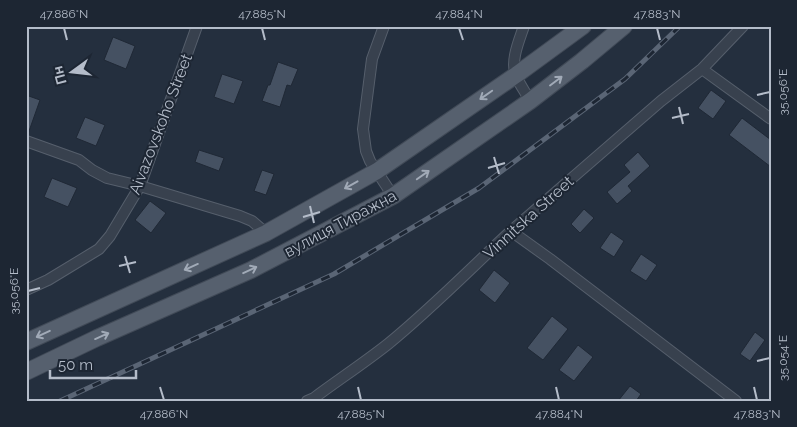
<svg xmlns="http://www.w3.org/2000/svg" width="797" height="427" viewBox="0 0 797 427" font-family="Raleway,sans-serif">
  <rect width="100%" height="100%" fill="#242f3e"/>
  <path fill="#455162" stroke="#1f2835" d="M113 37 135 46 126 69 104 60Z
    M278 62 298 69 291 86 287 85 280 107 262 101 268 85H270Z
    M222 74 243 81 234 104 214 97Z
    M711 90 726 101 713 119 698 108Z
    M26 95 40 100 28 134H26Z
    M85 117 105 125 96 146 76 138Z
    M742 118 771 140V167L729 135Z
    M199 150 224 158 219 171 195 162Z
    M638 152 650 166 628 186 632 191 617 204 607 192 630 172 624 165Z
    M262 170 274 174 266 195 254 191Z
    M52 178 77 188 68 207 44 197Z
    M150 201 166 213 151 233 135 220Z
    M584 209 594 218 580 233 571 224Z
    M611 232 624 241 614 257 600 248Z
    M641 254 657 265 646 281 630 271Z
    M494 270 510 283 495 303 479 290Z
    M552 316 568 329 543 360 527 348Z
    M755 332 765 340 750 361 740 354Z
    M578 345 593 357 574 381 559 370Z
    M630 386 641 394 636 401H618Z"/>
  <g fill="none" stroke-linecap="round" stroke-linejoin="round">
    <defs>
      <path id="street" d="M384 26 372 59 363 129 366 151 370 161 393 196
        M524 26C519 41 510 61 516 76 520 85 526 93 530 101
        M702 69 771 119
        M26 141 79 160 92 170 107 178 140 186 240 216 252 221 266 233
        M511 231 550 259 736 401
        M26 290 48 280 99 249 110 236 140 186 197 26
        M307 401 314 398C338 380 364 363 388 344 431 309 470 269 511 231L661 101 702 69 743 26"/>
      <path id="primary" d="M26 342 266 233 377 171 516 75 583 26
        M26 372 97 338 251 270 393 196 530 101 582 61 624 26"/>
    </defs>
    <use href="#street" stroke="#565f6c" stroke-width="12"/>
    <use href="#primary" stroke="#414a57" stroke-width="18"/>
    <use href="#street" stroke="#38414e" stroke-width="10"/>
    <use href="#primary" stroke="#56606e" stroke-width="16"/>
    <defs>
      <path id="rail" d="M60 401 334 274 479 188 625 79 680 26"/>
    </defs>
    <use href="#rail" stroke="#5a6575" stroke-width="5"/>
    <use href="#rail" stroke="#1d2633" stroke-width="3" stroke-dasharray="9" stroke-linecap="butt"/>
  </g>
  <defs><path id="oneway-shaft" d="M-6 0H5M1.5-3L5.5 0L1.5 3" fill="none" stroke-width="1.6" stroke-linecap="round" stroke-linejoin="round" transform="scale(1.25)"/></defs>
  <g stroke="#a1aab7">
    <use href="#oneway-shaft" transform="translate(556 81) rotate(-37)"/>
    <use href="#oneway-shaft" transform="translate(486 95) rotate(145)"/>
    <use href="#oneway-shaft" transform="translate(423 175) rotate(-35)"/>
    <use href="#oneway-shaft" transform="translate(351 185) rotate(151)"/>
    <use href="#oneway-shaft" transform="translate(191 267) rotate(156)"/>
    <use href="#oneway-shaft" transform="translate(250 270) rotate(-25)"/>
    <use href="#oneway-shaft" transform="translate(43 334) rotate(155)"/>
    <use href="#oneway-shaft" transform="translate(102 336) rotate(-24)"/>
  </g>
  <path fill="none" stroke="#b4bcc9" stroke-width="2" d="M64 28 67 40M262 28 265 40M459 28 463 40M657 28 660 40M757 95 770 92M679 107 683 124M672 118 689 114M494 157 499 174M488 168 505 163M310 206 314 223M303 217 320 212M125 256 130 273M119 266 136 262M28 291 40 288M757 361 770 358M160 387 164 400M358 387 361 400M556 387 559 400M754 387 757 400"/>
  <g text-anchor="middle" stroke-width="4" stroke-linejoin="round" paint-order="stroke">
    <g font-size="16" fill="#b4bcc9" stroke="#1d2633">
      <text transform="translate(160 124) rotate(-69)" y="6">Aivazovskoho Street</text>
      <text transform="translate(528 217) rotate(-42)" y="6">Vinnitska Street</text>
      <text transform="translate(340 223) rotate(-28)" y="6">вулиця Тиражна</text>
    </g>
  </g>
  <rect width="797" height="427" fill="none" stroke="#1d2633" stroke-width="55"/>
  <g transform="translate(72 72) rotate(255)" stroke="#1d2633" stroke-width="4" paint-order="stroke">
  <path d="M0-4L9 19L0 12L-9 19Z" fill="#b4bcc9"/>
  <text y="-8" font-size="14" font-weight="bold" text-anchor="middle" fill="#b4bcc9">Пн</text>
  </g>
  <path d="M50 370v8h86v-8" fill="none" stroke="#b4bcc9" stroke-width="2.5"/>
  <text x="58" y="370" font-size="15" fill="#b4bcc9" stroke="#1d2633" stroke-width="4" paint-order="stroke">50 m</text>
  <rect x="28" y="28" width="742" height="372" fill="none" stroke="#b4bcc9" stroke-width="2"/>
  <g font-size="12" text-anchor="middle" fill="#b4bcc9">
    <text x="64" y="18">47.886°N</text>
    <text x="262" y="18">47.885°N</text>
    <text x="459" y="18">47.884°N</text>
    <text x="657" y="18">47.883°N</text>
    <text transform="translate(783 92) rotate(-90)" y="4">35.056°E</text>
    <text transform="translate(14 291) rotate(-90)" y="4">35.056°E</text>
    <text transform="translate(783 358) rotate(-90)" y="4">35.054°E</text>
    <text x="164" y="418">47.886°N</text>
    <text x="361" y="418">47.885°N</text>
    <text x="559" y="418">47.884°N</text>
    <text x="757" y="418">47.883°N</text>
  </g>
</svg>
